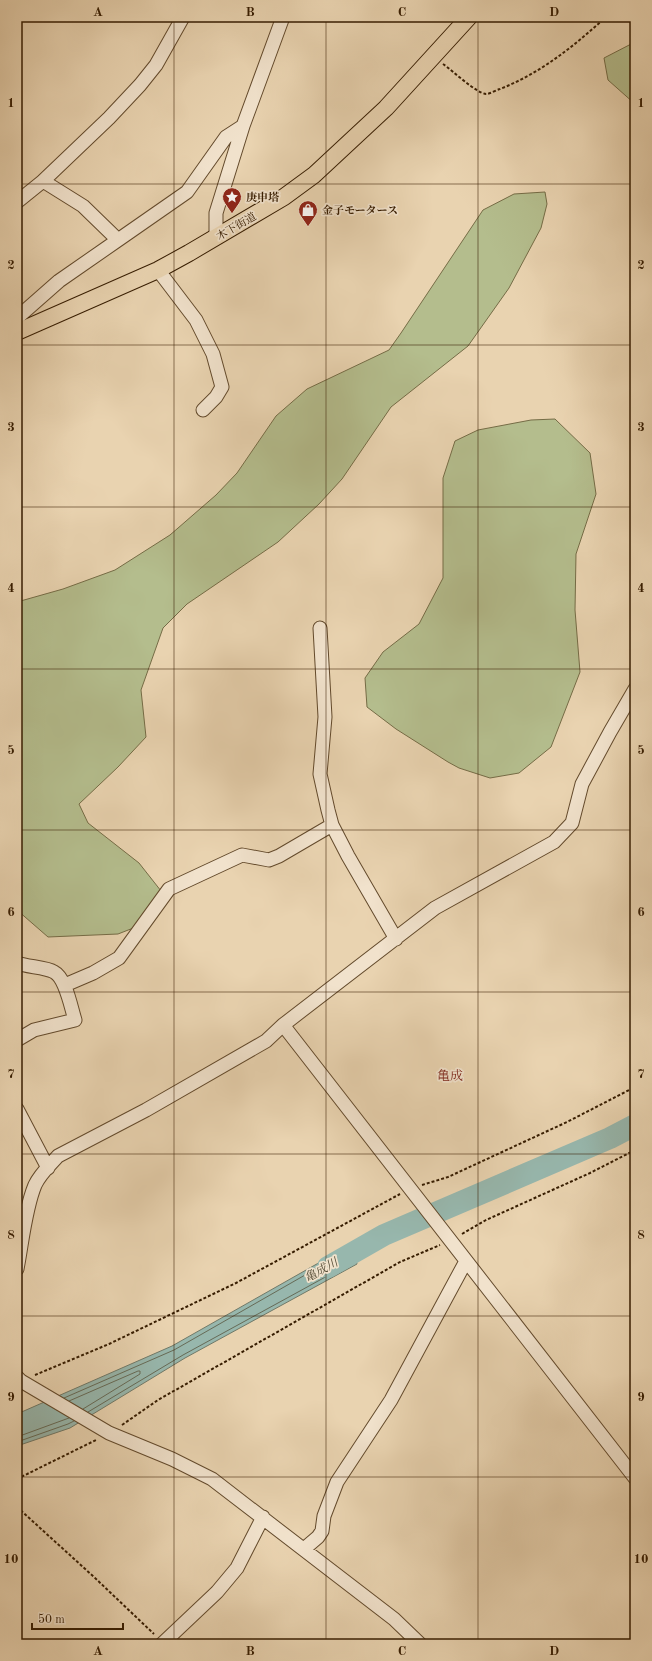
<svg xmlns="http://www.w3.org/2000/svg" width="652" height="1661" viewBox="0 0 652 1661" font-family="'Old Standard TT','Noto Serif JP',serif">
  <rect width="100%" height="100%" fill="#e9d3b0"/>
  <filter id="stains"><feTurbulence type="fractalNoise" baseFrequency=".005" numOctaves="4"/><feColorMatrix values="0 0 0 0 .2 0 0 0 0 .09 0 0 0 0 .02 0 0 0 .5 -.17"/></filter>
  <radialGradient id="worn" r=".72"><stop offset=".6" stop-color="#630" stop-opacity="0"/><stop offset="1" stop-color="#630" stop-opacity=".3"/></radialGradient>
  <path fill="#b4bd8d" stroke="#756c46" d="M635 42V104L608 80 604 58Z
    M545 192 547 204 541 228 509 288 468 346 391 407 342 479 319 504 278 542 187 604 163 628 141 690 146 737 118 767 79 804 88 823 139 863 165 896 141 925 118 934 48 937 17 910V602L63 589 115 570 170 535 216 495 237 473 276 416 307 389 389 350 401 333 483 210 514 194Z
    M555 419 590 453 596 494 576 554 575 610 580 672 551 747 519 773 490 778 459 768 448 762 396 729 367 707 365 678 383 652 419 624 443 578V478L455 441 478 430 531 420Z"/>
  <path fill="#97b7ad" stroke="#707968" d="M352 1244 357 1264 185 1358 70 1428 17 1446V1414L172 1346Z"/>
  <g fill="none" stroke-linecap="round" stroke-linejoin="round">
    <path stroke="#666a56" stroke-width="1" d="M64 1398 174 1350 347 1251 350 1252 351 1263 183 1355 88 1412
      M69 1401 138 1371H140V1374L83 1409
      M17 1437 69 1418
      M17 1442 68 1424 74 1421"/>
    <path stroke="#97b7ad" stroke-width="22" d="M328 1267 384 1235 610 1138 635 1125"/>
    <defs>
      <path id="minor" d="M17 202 43 181
        M216 238V213L243 126 283 17
        M118 240 187 192 226 137 243 126
        M158 270 196 320 213 354 222 387 216 397 203 410
        M17 318 59 281 118 240 83 206 43 181 109 118 140 85 156 65 183 17
        M320 628 325 717 320 774 328 810 332 825 348 856 396 939
        M17 963C27 967 46 967 54 972 66 978 71 1008 75 1020L34 1030 17 1040
        M65 985 93 973 119 958 169 889 242 855 269 860 279 856 332 825
        M283 1025 635 1478
        M17 1109 48 1168
        M17 1269C22 1244 25 1209 35 1185 40 1174 50 1165 58 1156L146 1110 266 1041 283 1025 435 908 554 842 572 823 582 784 610 732 635 689
        M17 1377 21 1381 109 1433 172 1459 212 1479 394 1619 420 1644
        M304 1549 318 1537 322 1531 324 1516 337 1482 391 1400 466 1261
        M162 1644 217 1592 237 1568 263 1517"/>
      <path id="major" d="M17 332 158 270 189 253 284 197 314 175 386 108 469 17"/>
    </defs>
    <use href="#minor" stroke="#634a2c" stroke-width="15"/>
    <use href="#major" stroke="#361c00" stroke-width="18"/>
    <path stroke="#361c00" stroke-width="2" stroke-dasharray="3 2" stroke-linecap="butt" d="M443 64C453 71 476 93 486 94 490 94 496 90 500 89 541 73 574 46 606 17
      M422 1185 448 1177 567 1122 635 1087
      M462 1234 486 1220 590 1173 635 1150
      M35 1375 109 1344 236 1283 400 1194
      M122 1425 158 1400 400 1262 440 1245
      M17 1479 96 1440
      M17 1507 94 1577 115 1597 154 1634"/>
    <use href="#minor" stroke="#f1e2cc" stroke-width="13"/>
    <use href="#major" stroke="#e9d3b0" stroke-width="16"/>
  </g>
  <path fill="none" stroke="#361c00" stroke-width="1" stroke-opacity="0.55" d="M174 17V1644M326 17V1644M478 17V1644M17 184H635M17 345H635M17 507H635M17 669H635M17 830H635M17 992H635M17 1154H635M17 1316H635M17 1477H635"/>
  <defs>
    <symbol id="sight-pin" viewBox="-11 -11 22 30"><path d="M0 17L-7.5 6A9.5 9.5 0 1 1 7.5 6Z" fill="#8f2418" stroke="#f1e2cc"/><path d="M0-6L1.8-2.2L6-1.7L2.9 1.2L3.7 5.4L0 3.3L-3.7 5.4L-2.9 1.2L-6-1.7L-1.8-2.2Z" fill="#fff"/></symbol>
    <symbol id="shop-pin" viewBox="-11 -11 22 30"><path d="M0 17L-7.5 6A9.5 9.5 0 1 1 7.5 6Z" fill="#8f2418" stroke="#f1e2cc"/><path d="M-5-2.5h2.3a2.7 3.5 0 0 1 5.4 0H5L5.5 6h-11ZM-1.5-2.5h3a1.5 2.3 0 0 0-3 0Z" fill="#fff"/></symbol>
  </defs>
  <g fill-rule="evenodd">
    <use href="#sight-pin" x="221" y="186" width="22" height="30"/>
    <use href="#shop-pin" x="297" y="199" width="22" height="30"/>
  </g>
  <g text-anchor="middle" stroke-width="3.5" stroke-linejoin="round" paint-order="stroke">
    <g font-size="11" font-weight="bold" fill="#361c00" stroke="#f1e2cc" text-anchor="start">
      <text x="246" y="201">庚申塔</text>
      <text x="322" y="214">金子モータース</text>
    </g>
    <g font-size="11" fill="#361c00" stroke="#f1e2cc">
      <text transform="translate(236 226) rotate(-30)" y="4">木下街道</text>
    </g>
    <g font-size="12" font-style="italic" fill="#534a34" stroke="#f1e2cc">
      <text transform="translate(321 1270) rotate(-29)" y="4">亀成川</text>
    </g>
    <g font-size="13" fill="#7a1f14" stroke="#f1e2cc">
      <text x="450" y="1080">亀成</text>
    </g>
  </g>
  <rect width="652" height="1661" fill="none" stroke="#e9d3b0" stroke-width="44"/>
  <path d="M32 1623v6h91v-6" fill="none" stroke="#361c00" stroke-width="2"/>
  <text x="38" y="1623" font-size="12" fill="#361c00" stroke="#f1e2cc" stroke-width="3" paint-order="stroke">50 m</text>
  <rect x="22" y="22" width="608" height="1617" fill="none" stroke="#361c00" stroke-width="1.5"/>
  <g font-size="13" text-anchor="middle" font-weight="bold" fill="#361c00">
    <text x="98" y="16">A</text>
    <text x="250" y="16">B</text>
    <text x="402" y="16">C</text>
    <text x="554" y="16">D</text>
    <text x="11" y="107">1</text>
    <text x="641" y="107">1</text>
    <text x="11" y="269">2</text>
    <text x="641" y="269">2</text>
    <text x="11" y="431">3</text>
    <text x="641" y="431">3</text>
    <text x="11" y="592">4</text>
    <text x="641" y="592">4</text>
    <text x="11" y="754">5</text>
    <text x="641" y="754">5</text>
    <text x="11" y="916">6</text>
    <text x="641" y="916">6</text>
    <text x="11" y="1078">7</text>
    <text x="641" y="1078">7</text>
    <text x="11" y="1239">8</text>
    <text x="641" y="1239">8</text>
    <text x="11" y="1401">9</text>
    <text x="641" y="1401">9</text>
    <text x="11" y="1563">10</text>
    <text x="641" y="1563">10</text>
    <text x="98" y="1655">A</text>
    <text x="250" y="1655">B</text>
    <text x="402" y="1655">C</text>
    <text x="554" y="1655">D</text>
  </g>
  <rect width="100%" height="100%" filter="url(#stains)"/>
  <rect width="100%" height="100%" fill="url(#worn)"/>
</svg>
